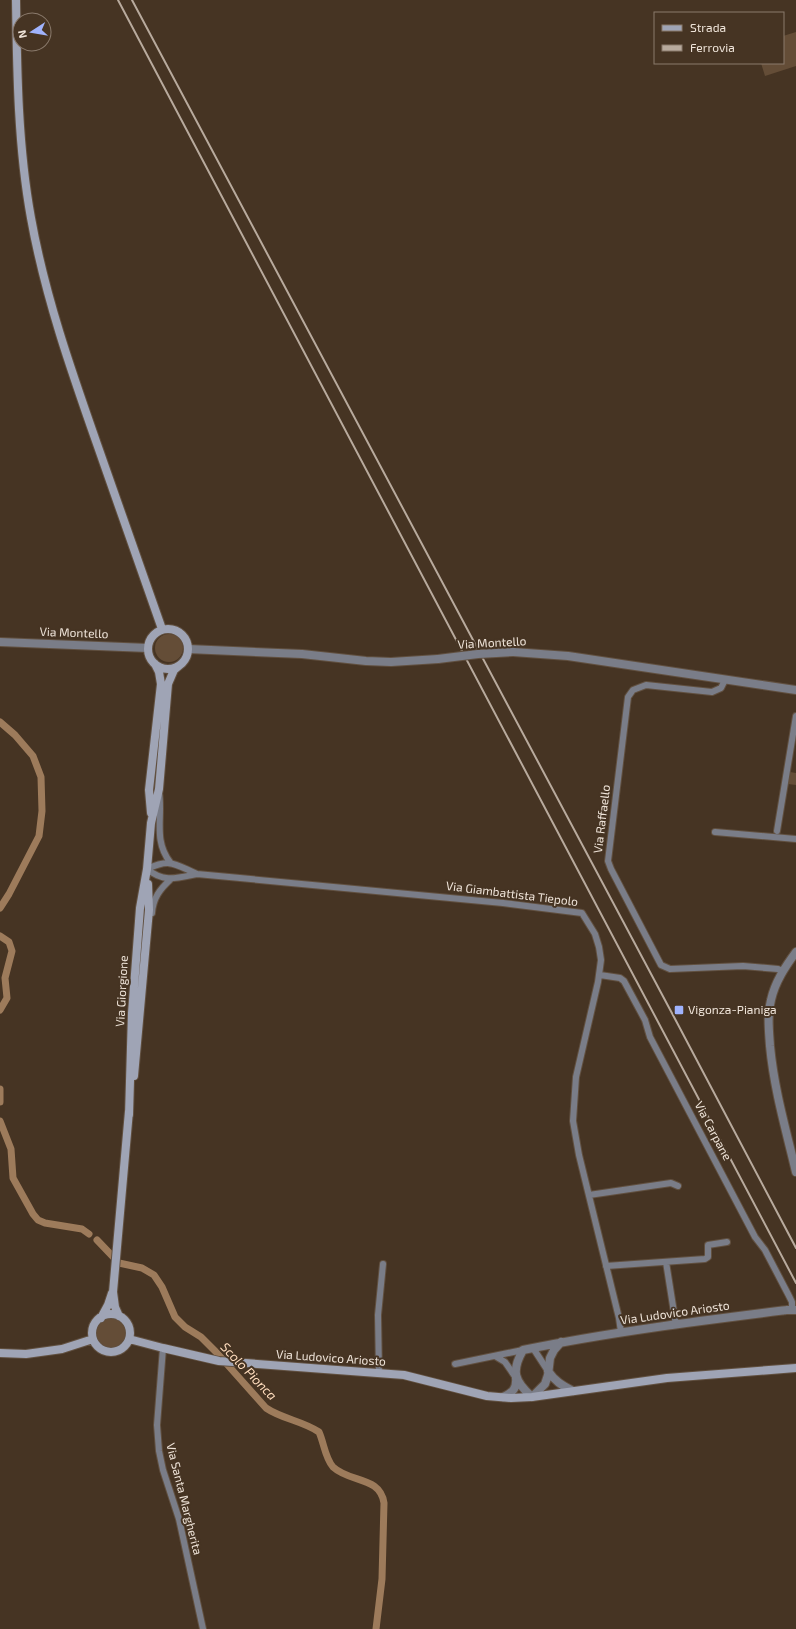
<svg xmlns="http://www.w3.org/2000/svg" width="796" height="1629" viewBox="0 0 796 1629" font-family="'Exo 2',sans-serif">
  <rect width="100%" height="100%" fill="#463423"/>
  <path fill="#644d37" d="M796 32V66L765 76 761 63H783V36Z
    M155 648a14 14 0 1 1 28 0a14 14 0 1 1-28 0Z
    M790 772 796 773V785L788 784Z
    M96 1333a15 15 0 1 1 30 0a15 15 0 1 1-30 0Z"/>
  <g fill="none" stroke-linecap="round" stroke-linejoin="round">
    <path stroke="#9d7b5b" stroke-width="7" d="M0 722 15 735 33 756 41 777 42 811 39 836 9 894 0 908
      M0 936 9 942 12 951 5 978 7 998 0 1010
      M0 1089V1102
      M0 1121 11 1149 13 1178 33 1214 38 1220 45 1223 82 1229 89 1234
      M97 1240 119 1263 142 1268 154 1275 162 1287 175 1317 185 1327 201 1337 217 1353 266 1408C282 1419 303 1421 319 1432 324 1443 325 1458 333 1467 350 1483 380 1476 384 1503L382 1579 376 1629"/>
    <defs>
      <path id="minor" d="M725 680 721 688 712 692 646 685 633 690 628 697 608 861 611 869 661 965 670 969 743 966 778 969 782 971
        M159 792C163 817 153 840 170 862
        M777 831 796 716
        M715 832 796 839
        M197 874C174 864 171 858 147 869 164 883 177 878 197 874L503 903 582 913 595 934 599 947 601 960 598 982 576 1077 573 1121 579 1155 619 1318 621 1332
        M152 913C153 898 160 889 171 879
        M600 975 620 978 624 981 645 1020 650 1037 755 1237 765 1250 788 1294 792 1302V1310
        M589 1195 671 1183 678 1186
        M666 1262 676 1325
        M606 1266 705 1259 708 1257V1245L727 1242
        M163 1348 157 1425 159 1451 163 1470 179 1519 203 1629
        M533 1348 548 1371
        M495 1356 505 1362 516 1378
        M455 1364 523 1350
        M379 1373 378 1315 383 1264"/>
      <path id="tertiary" d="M0 642 148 648
        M188 649 302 654 366 661 391 662 438 659
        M513 652 568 656 796 690
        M796 952C785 967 775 982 771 1000 767 1015 769 1031 770 1046 774 1089 786 1130 796 1172
        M561 1342 554 1350 550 1358 548 1375 545 1384 532 1397C514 1381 511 1371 523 1350 610 1332 699 1321 787 1310H796
        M548 1371C555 1381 561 1385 573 1391
        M503 1397C512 1393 517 1389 516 1378"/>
      <path id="secondary" d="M16 0C17 73 18 147 31 218 45 296 71 370 97 444 119 506 140 568 162 629
        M148 649a20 20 0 1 1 40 0a20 20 0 1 1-40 0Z
        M151 813 149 790 161 684 159 672 155 664
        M134 1076 149 910 148 884
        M129 1115 132 1013 140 908 147 869 151 823 159 789 168 684 174 670 180 665
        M92 1333a19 19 0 1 1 38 0a19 19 0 1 1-38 0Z
        M119 1316 115 1307 113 1292 129 1111
        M101 1318 108 1305 112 1293
        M129 1339 163 1348 219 1361 404 1375 487 1396 511 1398 532 1397 667 1378 796 1368
        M0 1353 26 1354 62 1349 93 1339"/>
    </defs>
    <use href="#minor" stroke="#615040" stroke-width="8"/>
    <use href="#tertiary" stroke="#615040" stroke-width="10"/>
    <use href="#secondary" stroke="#615040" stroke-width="10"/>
    <use href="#minor" stroke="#7a7d88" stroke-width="6"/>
    <use href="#tertiary" stroke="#7a7d88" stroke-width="8"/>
    <use href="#secondary" stroke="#9fa4b5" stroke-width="8"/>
    <path stroke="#b8aa9d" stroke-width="2" d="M118 0 796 1283
      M132 0 674 1017 796 1248"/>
    <defs>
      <path id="tertiary-bridge" d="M438 659 478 654 513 652"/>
    </defs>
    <use href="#tertiary-bridge" stroke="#615040" stroke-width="10" stroke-linecap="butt"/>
    <use href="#tertiary-bridge" stroke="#7a7d88" stroke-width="8"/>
  </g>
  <rect fill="#a0b3fd" stroke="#463423" stroke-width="1.5" x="674" y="1005" width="10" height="10" rx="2"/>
  <g text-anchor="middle" stroke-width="4" stroke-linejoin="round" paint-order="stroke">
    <g font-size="12" fill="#efe4d9" stroke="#463423">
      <text transform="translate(74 633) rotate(2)" y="4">Via Montello</text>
      <text transform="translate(492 643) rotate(-3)" y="4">Via Montello</text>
      <text transform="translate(602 819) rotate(-83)" y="4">Via Raffaello</text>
      <text transform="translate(512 894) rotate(7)" y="4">Via Giambattista Tiepolo</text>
      <text transform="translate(122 991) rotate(-87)" y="4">Via Giorgione</text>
      <text transform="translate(713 1131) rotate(62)" y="4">Via Carpane</text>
      <text transform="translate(675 1313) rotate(-8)" y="4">Via Ludovico Ariosto</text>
      <text transform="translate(331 1358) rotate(4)" y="4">Via Ludovico Ariosto</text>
      <text transform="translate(184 1499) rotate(76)" y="4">Via Santa Margherita</text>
    </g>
    <g font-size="12" fill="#efe4d9" stroke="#463423" text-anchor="start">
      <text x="688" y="1014">Vigonza-Pianiga</text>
    </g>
    <g font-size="13" font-style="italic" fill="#ffddbe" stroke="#463423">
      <text transform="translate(249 1371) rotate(46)" y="5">Scolo Pionca</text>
    </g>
  </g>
  <rect x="654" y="12" width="130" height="52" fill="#463423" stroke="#8a7a6c"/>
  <rect x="662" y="25" width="20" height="6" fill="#9fa4b5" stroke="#8a7a6c"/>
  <text x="690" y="32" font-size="12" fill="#efe4d9">Strada</text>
  <rect x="662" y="45" width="20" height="6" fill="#b8aa9d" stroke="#8a7a6c"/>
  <text x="690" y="52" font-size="12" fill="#efe4d9">Ferrovia</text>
  <g transform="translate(32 32) rotate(258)"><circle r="19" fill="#463423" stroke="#8a7a6c"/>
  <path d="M0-3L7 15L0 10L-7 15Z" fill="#a0b3fd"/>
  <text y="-6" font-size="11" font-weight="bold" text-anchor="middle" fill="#efe4d9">N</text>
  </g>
</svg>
